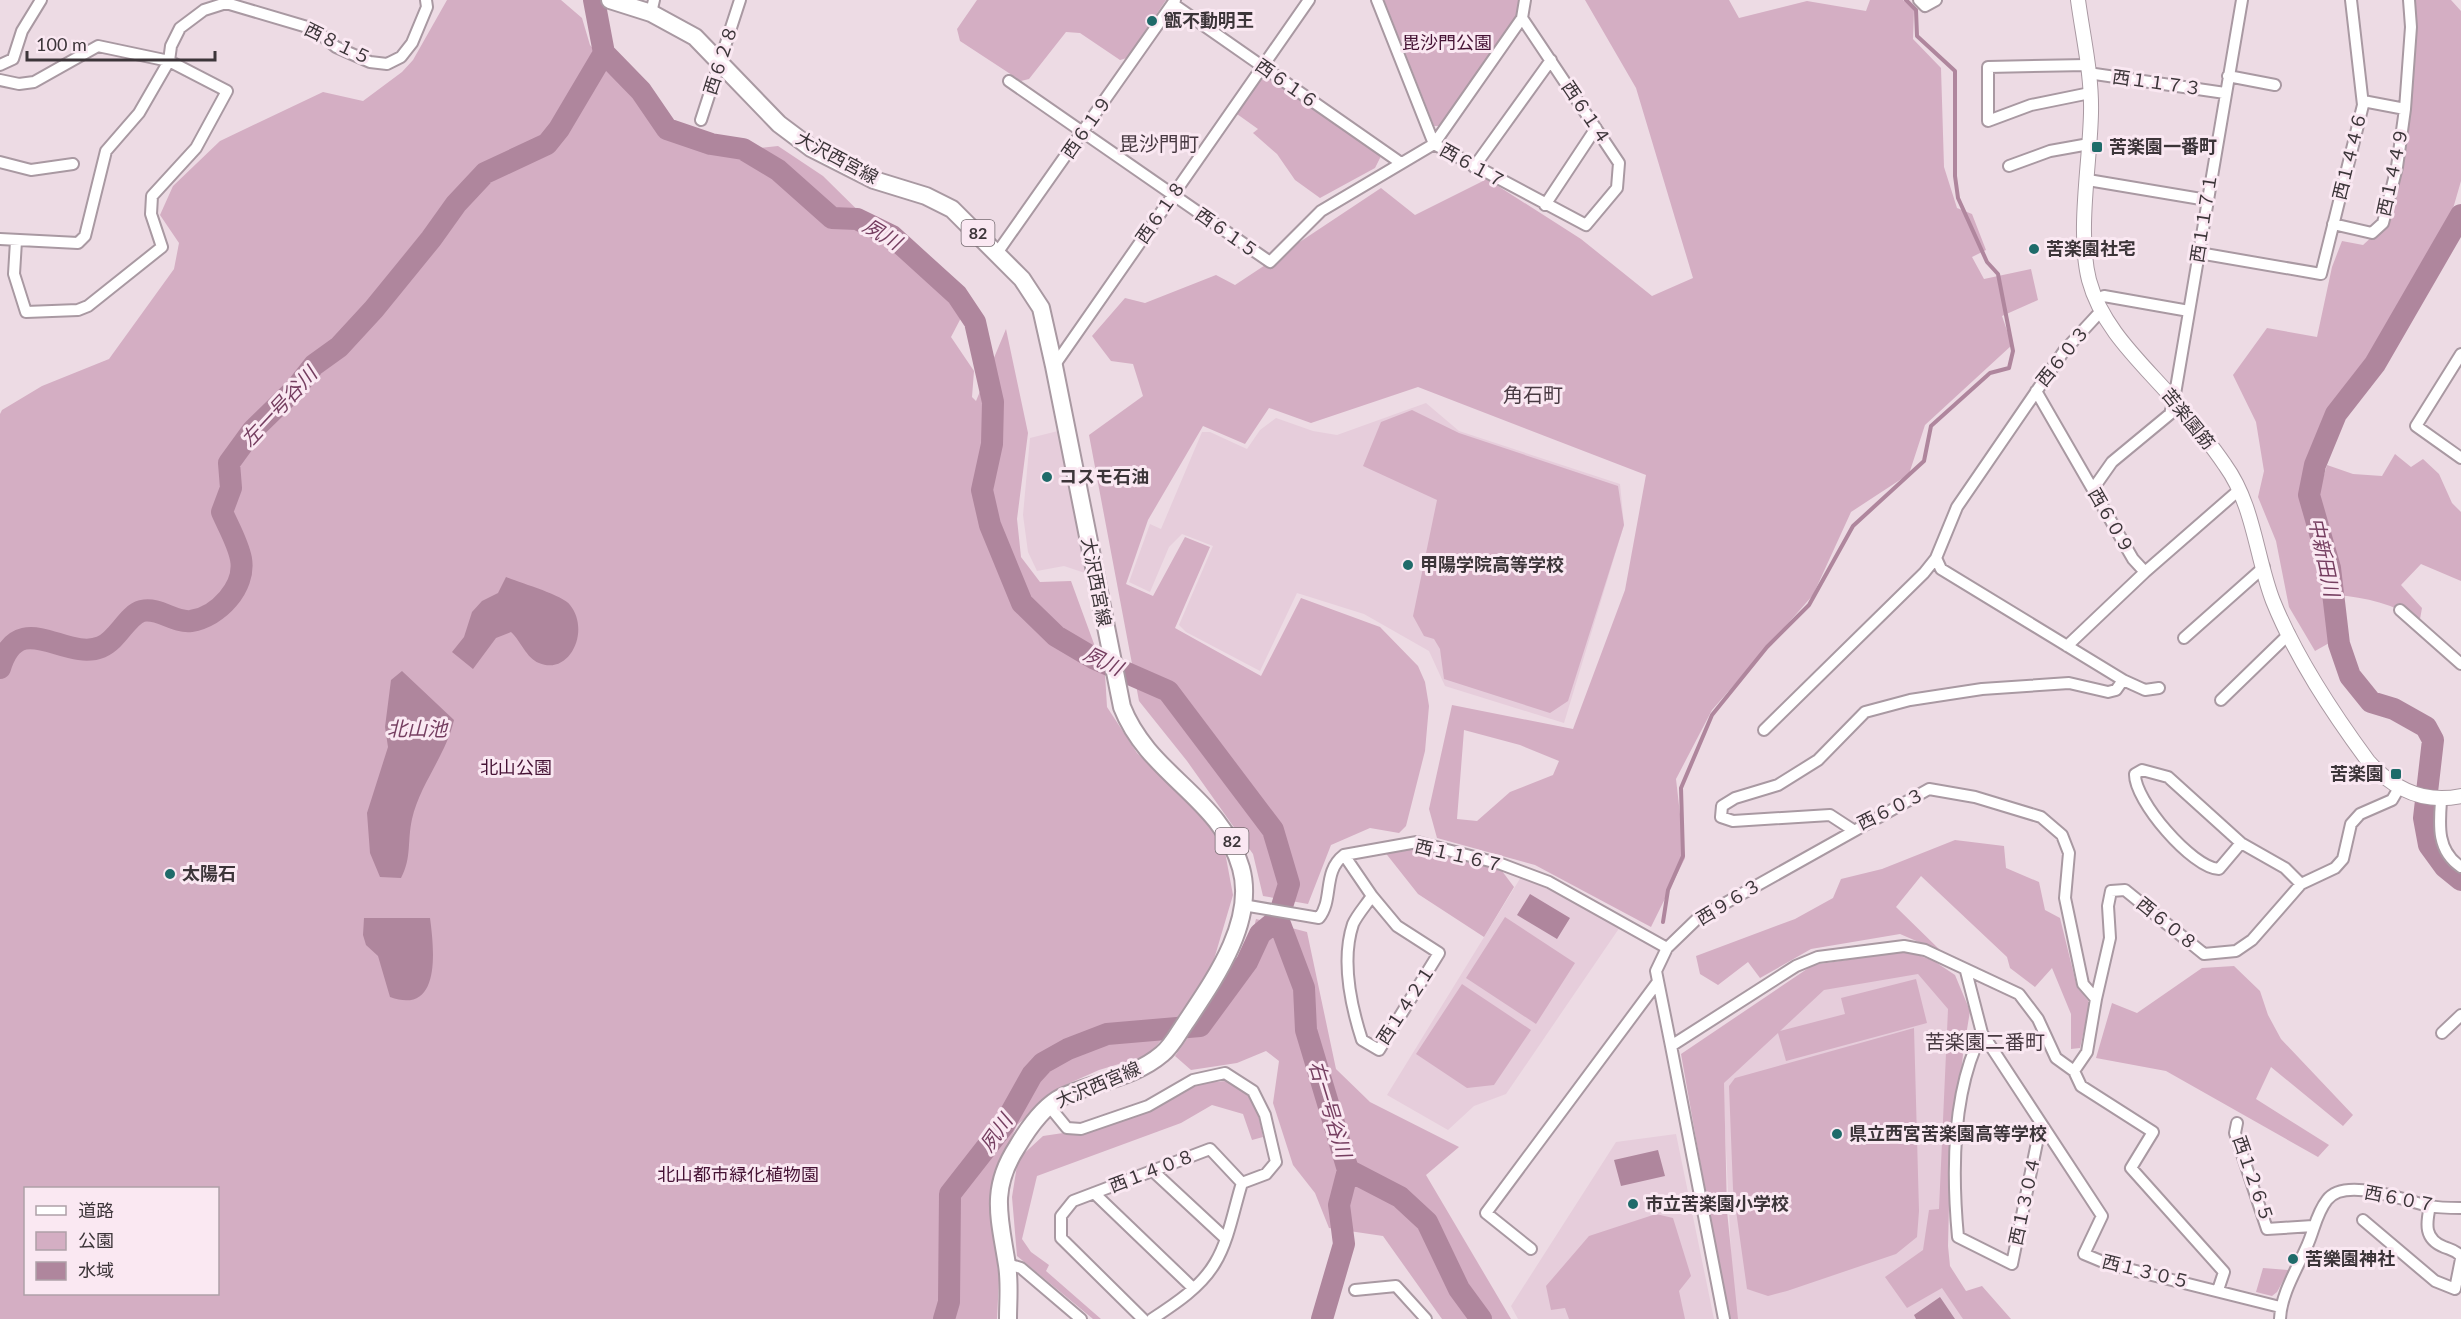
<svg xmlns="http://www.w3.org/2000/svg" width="2461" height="1319" viewBox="0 0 2461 1319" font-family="Lato,'Noto Sans JP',sans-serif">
  <rect width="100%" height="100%" fill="#eddbe4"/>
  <path fill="#e6cddb" d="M1426 403 1459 431 1620 484 1624 525 1564 723 1445 686 1429 651 1364 614 1297 593 1260 671 1186 632 1179 625 1213 546 1182 534 1169 547 1150 592 1129 582 1150 524 1161 529 1202 432H1210L1247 449 1260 430 1276 418 1313 431 1337 435Z
    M1058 431 1088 574 1064 566 1037 571 1028 552 1023 515 1030 438Z
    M1521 877 1563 896 1620 927 1506 1094 1474 1106 1448 1130 1387 1095Z
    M1907 961 1955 1007 1945 1185 1947 1263 1984 1319H1734L1723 1084 1822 981Z
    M1676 1134 1714 1319H1518L1511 1306 1616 1142Z"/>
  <path fill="#d4aec3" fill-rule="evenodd" d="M447 0H561L582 18 590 45 631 96 726 152 778 146 823 176 963 314 951 337 974 371 972 397 976 401 1006 329 1028 433 1017 519 1021 557 1040 582 1071 581 1105 674 1107 707 1137 753 1222 836 1233 895 1207 983 1149 1055 1099 1070 1063 1086 1017 1125 997 1170 992 1219 999 1279 997 1319H0V414L2 410 42 386 109 359 174 269 179 243 160 215 173 186 220 141 323 92 363 101 402 72 413 60ZM26 1188H218V1294H26Z
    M977 0H1166L1127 58 1120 60 1080 33 1066 32 1029 79 1021 81 960 41 957 29Z
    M1384 0H1521L1519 13 1441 126H1434Z
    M1585 0H1729L1739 18 1807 1 1866 11 1870 0H1903L1914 10 1913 39 1941 68 1944 167 1957 208 1972 214 1986 250 1972 257 1984 279 2031 269 2038 300 2002 316 2012 345 1925 425 1909 474 1851 512 1813 595 1712 710 1676 779 1685 858 1651 927 1535 865 1437 838 1429 809 1452 705 1573 729 1625 590 1646 475 1418 387 1311 423 1269 408 1245 444 1203 426 1148 520 1126 584 1153 596 1185 537 1210 547 1175 628 1261 676 1301 598 1380 627 1418 666 1425 682 1429 706 1425 751 1406 826 1399 833 1370 828 1331 845 1308 904 1263 896 1253 854 1187 761 1139 701 1089 435 1143 396 1133 364 1111 361 1092 336 1125 298 1145 303 1216 275 1235 285 1381 188 1415 215 1487 179 1581 239 1652 296 1693 278 1636 88ZM1464 730 1520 745 1559 761 1553 775 1510 792 1477 821 1457 819Z
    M2411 0H2451L2461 11V181L2450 219 2412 291 2389 358 2370 388 2327 417 2309 482 2320 488 2327 465 2353 474 2382 476 2395 454 2411 467 2423 459 2439 474 2452 503 2461 512V581L2421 564 2401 585 2422 608 2420 619C2392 605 2368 597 2335 595L2331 642 2315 651 2289 607 2276 541 2258 497 2264 471 2256 422 2233 375 2267 328 2317 337 2332 267 2342 241 2363 245 2387 223 2400 168Z
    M1262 74 1381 156 1375 168 1320 198 1295 180 1277 154 1253 133 1258 129 1237 114Z
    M1412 410 1459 433 1618 486 1624 525 1568 701 1550 713 1444 679 1440 649 1434 639 1424 636 1413 616 1437 500 1363 466 1381 422Z
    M1955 840 2004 846 2006 868 2039 882 2045 910 2060 918 2077 987 2090 1003 2080 1048 2071 1049V1014L2052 968 2035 987 2010 968 2007 957 1921 876 1896 907 1942 952 1900 934 1811 949 1760 978 1748 962 1718 985 1700 974 1696 956 1795 919 1833 898 1841 879 1882 869Z
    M1416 849 1502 871 1514 887 1484 937 1418 894 1384 851Z
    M1505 917 1575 963 1536 1024 1466 978Z
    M1256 919 1307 932 1336 1069 1370 1102 1459 1147 1426 1175 1511 1319H1442L1383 1236 1329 1228 1315 1193 1293 1165 1273 1103 1279 1061 1266 1051 1237 1063 1191 1070 1175 1056 1248 951Z
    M1907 951 1934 961 1955 975 1970 1011 1963 1054 1949 1205 1948 1246 1950 1266 1966 1291 1982 1286 2011 1319H1963L1942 1288 1907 1308 1885 1277 1923 1250 1929 1210 1939 1209 1948 1009 1918 974 1824 990 1780 1031 1845 1014 1841 998 1916 979 1927 1023 1786 1061 1778 1033 1724 1083 1727 1211 1738 1319H1728L1681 1054 1813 965Z
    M2234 966 2260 991 2268 1015 2281 1039 2353 1115 2343 1126 2271 1067 2256 1099 2329 1145 2318 1157 2166 1071 2096 1058 2112 1003 2137 1013 2202 968Z
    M1462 984 1531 1030 1494 1085 1467 1088 1416 1054Z
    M1914 1028 1919 1211 1917 1237 1896 1254 1787 1291 1768 1296 1747 1289 1733 1189 1729 1086 1735 1078Z
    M1226 1081C1254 1094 1258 1108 1263 1137L1252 1140 1243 1114 1212 1105 1181 1123 1037 1176 1022 1239 1031 1252 1049 1265 1046 1271 1101 1319H1093L1017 1256 1012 1197 1018 1159 1043 1136 1063 1133 1085 1134 1155 1109 1199 1083Z
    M1656 1214 1673 1218 1691 1276 1679 1291 1685 1319H1569L1565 1308 1551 1310 1546 1286 1589 1236Z
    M2263 1268 2289 1270 2277 1292 2272 1296 2256 1292Z"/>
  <path fill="#af869d" d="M506 577C520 583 563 595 570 605 591 631 569 676 539 663 526 658 521 641 511 632L496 638 473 669 452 652 464 637 472 612 482 601 498 593Z
    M402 671 454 720C446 755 420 784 412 819 407 842 412 857 401 878L380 877 370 853 367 813 388 747 385 727 391 680Z
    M1530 894 1570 918 1557 939 1517 915Z
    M364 918H430C434 948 442 1016 390 997L378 956 366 945 363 935Z
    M1658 1150 1665 1176 1621 1186 1614 1160Z
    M1940 1297 1955 1319H1916L1914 1315Z"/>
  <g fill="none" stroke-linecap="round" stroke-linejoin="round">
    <path stroke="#af869d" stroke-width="4" d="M1663 922 1668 890 1683 856 1681 788 1712 715 1767 647 1809 605 1853 526 1924 461 1931 426 1990 373 2009 368 2013 351 1998 274 1987 262 1958 198 1955 176V71L1917 36 1916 10 1906 0"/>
    <path stroke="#af869d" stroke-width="22" d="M594 0 604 53 641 91 667 129 711 144 743 149 778 170 832 218 857 219 892 236 957 295 975 322 993 402 992 444 982 490 990 525 1022 603 1056 636 1095 659 1168 691 1273 830 1289 884 1278 919 1260 934 1247 962 1200 1026 1107 1034 1068 1049 1043 1063 1032 1075 1004 1125 950 1194 949 1302 944 1319
      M2461 215 2375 364 2336 414 2315 465 2309 495 2330 568 2339 644 2350 676 2371 702 2394 709 2426 727 2433 740 2424 818 2429 845 2445 867 2461 880
      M0 668C19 606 65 662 101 647 118 640 127 615 142 611 159 607 174 623 191 621 218 617 246 587 241 559 238 543 228 526 222 512L231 488 229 463 253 430 296 388 314 365 339 347 374 309 431 239 456 204 485 173 547 144 559 129 604 53
      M1278 919 1304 988 1306 1030 1348 1170 1400 1197 1427 1222 1459 1289 1481 1319
      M1322 1319 1344 1244 1339 1205 1348 1170"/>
    <defs>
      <path id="minor" d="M1377 0 1434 144 1586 225 1617 188 1619 163 1522 18 1525 0
        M1919 0 1925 6 1936 0
        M1173 4 1401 163
        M651 13 654 0
        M0 65 13 59 22 31 41 0
        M2087 65 1988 67V121L2031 105 2090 93
        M2088 73 2225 93
        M2228 76 2275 85
        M0 80 19 84 34 82 98 46 169 61 227 91 196 148 152 196 151 214 162 247 88 306 78 310 26 312 14 274 16 241
        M1009 81 1270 262 1321 211 1434 144 1522 18
        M2405 109 2411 27 2409 0
        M701 120 740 0
        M0 162 31 170 73 164
        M2009 166 2050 151 2089 144
        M1474 167 1551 60
        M2088 180 2207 200
        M1545 205 1596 128
        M2333 224 2372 233 2383 223 2397 167 2405 109 2363 101
        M0 239 78 243 85 236 106 151 139 113 169 61 171 46 180 28 204 10 226 3 314 29 336 47 370 62 387 64 401 57 412 43 427 7 426 0
        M997 253 1175 0
        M2199 253 2321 274 2363 105 2351 0
        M2096 300 2104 296 2189 311
        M2461 354 2416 426 2461 458
        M1054 366 1309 0
        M2036 391 2133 559 2145 572 2239 490
        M2093 489 2112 462 2170 414 2174 400 2242 0
        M2400 610 2461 664
        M2184 638 2264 567
        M2067 646 2145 572
        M2123 680 2145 690 2159 688
        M2221 700 2289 634
        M1764 730 1924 573 1936 558
        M2441 801C2439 826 2437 851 2461 867
        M1853 830 1830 815 1733 821 1721 817 1722 806 1735 798 1778 785 1818 760 1865 712 1910 700 1982 689 2069 683 2108 692 2116 690 2123 680 1941 569 1936 558 1957 507 2064 351 2101 311
        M2241 843 2219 869C2192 868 2134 800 2135 774L2142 770 2168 777 2241 843 2285 868 2301 884
        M1344 855 1372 896C1366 905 1357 915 1353 924 1341 960 1351 1006 1362 1040L1379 1050 1439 953 1397 926 1372 896
        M1243 905 1319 918C1334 899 1322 872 1344 855L1417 842 1501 864 1549 882 1667 948
        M1966 971 1982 1033 2102 1216 2084 1254 2108 1264 2280 1307
        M2096 999 2110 938 2108 906 2111 891 2125 890 2204 954 2236 951 2252 940 2301 884 2335 868 2343 859 2351 824 2360 814 2392 800 2399 788
        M1982 1033C1952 1091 1952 1173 1958 1237L2012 1264 2041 1123
        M2442 1033 2461 1015
        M1671 1046 1656 971 1667 948 1697 919 1929 789 1975 797 2041 817 2062 835 2069 853 2065 898 2083 984 2096 999 2087 1052 2074 1071 2056 1058 2038 1019 2019 994 1925 950 1904 946 1818 957 1796 966 1671 1046 1724 1319
        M2074 1071 2081 1086 2153 1132 2131 1168 2224 1272 2218 1290
        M1049 1106 1067 1128 1081 1129 1148 1106 1193 1080 1225 1073 1253 1091 1265 1115 1276 1162 1266 1174 1242 1183
        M2237 1123 2235 1133 2267 1229 2313 1226
        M1154 1172 1224 1237
        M1094 1193 1193 1288
        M2430 1206C2426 1224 2424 1239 2444 1247 2452 1250 2455 1250 2461 1256
        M2363 1220 2435 1281 2455 1289 2461 1259
        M1531 1249 1486 1213 1657 983
        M1007 1264 1021 1268 1081 1319
        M1355 1290 1396 1286 1426 1319
        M1143 1319 1061 1238V1216L1073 1201 1210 1149 1242 1183C1234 1208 1229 1240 1215 1263 1201 1287 1175 1304 1152 1319
        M2280 1319C2281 1294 2297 1269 2307 1246 2314 1231 2316 1214 2327 1200 2345 1176 2405 1201 2429 1206 2439 1208 2450 1208 2461 1208"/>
      <path id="tertiary" d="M2078 0C2083 37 2092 75 2091 113 2090 163 2077 232 2089 280 2102 329 2143 364 2175 401 2192 421 2210 443 2225 465 2254 505 2256 557 2273 601 2296 658 2332 712 2368 761 2393 789 2423 804 2461 796"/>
      <path id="primary" d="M610 0 651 13 695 37 779 124 811 148 874 180 926 196 952 209 1022 279 1041 308 1054 366 1122 707C1149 776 1221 797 1241 868 1256 921 1214 980 1186 1022 1179 1032 1172 1046 1162 1054 1134 1078 1094 1082 1062 1097 1044 1106 1027 1130 1017 1147 989 1190 1000 1219 1007 1265 1010 1283 1008 1301 1008 1319"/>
    </defs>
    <use href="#minor" stroke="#a999a2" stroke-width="14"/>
    <use href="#tertiary" stroke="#a999a2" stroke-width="16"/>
    <use href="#primary" stroke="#a999a2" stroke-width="20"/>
    <use href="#minor" stroke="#fff" stroke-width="10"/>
    <use href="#tertiary" stroke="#fff" stroke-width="14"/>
    <use href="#primary" stroke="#fff" stroke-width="16"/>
  </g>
  <g fill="#1f6b6a" stroke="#fae8f2" stroke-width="2">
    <circle cx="1152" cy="21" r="6"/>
    <rect x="2091" y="141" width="12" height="12" rx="3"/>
    <circle cx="2034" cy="249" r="6"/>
    <circle cx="1047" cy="477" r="6"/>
    <circle cx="1408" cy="565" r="6"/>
    <rect x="2390" y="768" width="12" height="12" rx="3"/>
    <circle cx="170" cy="874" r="6"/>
    <circle cx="1837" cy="1134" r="6"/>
    <circle cx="1633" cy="1204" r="6"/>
    <circle cx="2293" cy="1259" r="6"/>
  </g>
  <g text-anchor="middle" stroke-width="6" stroke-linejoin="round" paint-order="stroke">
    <g fill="#fae8f2" stroke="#756b70" stroke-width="1.5">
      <rect x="961.5" y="220" width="33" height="26" rx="4.5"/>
      <rect x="1215.5" y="828" width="33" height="26" rx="4.5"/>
    </g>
    <g font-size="16" font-weight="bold" fill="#3c3539">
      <text x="978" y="239">82</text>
      <text x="1232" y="847">82</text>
    </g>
    <g font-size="18" font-weight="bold" fill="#3c3539" stroke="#fae8f2" text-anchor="start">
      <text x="1164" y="27">甑不動明王</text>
      <text x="2109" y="153">苦楽園一番町</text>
      <text x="2046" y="255">苦楽園社宅</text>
      <text x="1059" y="483">コスモ石油</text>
      <text x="1420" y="571">甲陽学院高等学校</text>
      <text x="2384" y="780" text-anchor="end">苦楽園</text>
      <text x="182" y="880">太陽石</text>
      <text x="1849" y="1140">県立西宮苦楽園高等学校</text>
      <text x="1645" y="1210">市立苦楽園小学校</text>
      <text x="2305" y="1265">苦樂園神社</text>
    </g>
    <g font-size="18" fill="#451234" stroke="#fae8f2">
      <text x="1447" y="49">毘沙門公園</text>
      <text x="516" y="774">北山公園</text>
      <text x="738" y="1181">北山都市緑化植物園</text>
    </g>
    <g font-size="18" fill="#3c3539" stroke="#fae8f2">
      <text transform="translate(338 44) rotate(26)" y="6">西８１５</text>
      <text transform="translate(721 60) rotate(-72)" y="6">西６２８</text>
      <text transform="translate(2157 83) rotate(8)" y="6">西１１７３</text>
      <text transform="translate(1287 84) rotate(35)" y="6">西６１６</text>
      <text transform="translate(1586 113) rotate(56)" y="6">西６１４</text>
      <text transform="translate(1087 127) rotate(-55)" y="6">西６１９</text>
      <text transform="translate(2350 156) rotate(-76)" y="6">西１４４６</text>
      <text transform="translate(837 158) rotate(28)" y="6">大沢西宮線</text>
      <text transform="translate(1473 166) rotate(29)" y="6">西６１７</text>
      <text transform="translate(2393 172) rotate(-78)" y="6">西１４４９</text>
      <text transform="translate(1161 212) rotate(-55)" y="6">西６１８</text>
      <text transform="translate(2204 218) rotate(-81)" y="6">西１１７１</text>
      <text transform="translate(1227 233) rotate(35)" y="6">西６１５</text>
      <text transform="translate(2063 356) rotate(-51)" y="6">西６０３</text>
      <text transform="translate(2188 419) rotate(51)" y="6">苦楽園筋</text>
      <text transform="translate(2111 521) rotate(60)" y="6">西６０９</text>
      <text transform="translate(1096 582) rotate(79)" y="6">大沢西宮線</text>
      <text transform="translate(1891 809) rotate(-26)" y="6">西６０３</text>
      <text transform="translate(1459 856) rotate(13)" y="6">西１１６７</text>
      <text transform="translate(1729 902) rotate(-31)" y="6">西９６３</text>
      <text transform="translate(2167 924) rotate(39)" y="6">西６０８</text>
      <text transform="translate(1406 1005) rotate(-57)" y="6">西１４２１</text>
      <text transform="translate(1098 1085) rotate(-23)" y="6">大沢西宮線</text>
      <text transform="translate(1152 1171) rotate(-21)" y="6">西１４０８</text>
      <text transform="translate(2253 1179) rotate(71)" y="6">西１２６５</text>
      <text transform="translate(2400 1199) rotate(11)" y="6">西６０７</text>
      <text transform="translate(2025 1201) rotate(-78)" y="6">西１３０４</text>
      <text transform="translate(2146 1272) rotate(14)" y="6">西１３０５</text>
    </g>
    <g font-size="20" fill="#483a42" stroke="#fae8f2">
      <text x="1159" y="151">毘沙門町</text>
      <text x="1533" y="402">角石町</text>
      <text x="1985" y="1049">苦楽園二番町</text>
    </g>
    <g font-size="20" font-style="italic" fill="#753e60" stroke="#fae8f2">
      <text transform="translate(882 234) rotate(31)" y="7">夙川</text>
      <text transform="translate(279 407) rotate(-47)" y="7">左一号谷川</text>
      <text transform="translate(2324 557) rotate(78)" y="7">中新田川</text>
      <text transform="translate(1103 661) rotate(26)" y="7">夙川</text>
      <text x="417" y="736">北山池</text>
      <text transform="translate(1330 1109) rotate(73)" y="7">右一号谷川</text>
      <text transform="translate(996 1133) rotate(-55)" y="7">夙川</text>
    </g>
  </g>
  <rect x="24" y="1187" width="195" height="108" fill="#fae8f2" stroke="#aea0a8" stroke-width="1.5"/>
  <rect x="36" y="1206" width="30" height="9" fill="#ffffff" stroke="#aea0a8" stroke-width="1.5"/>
  <text x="78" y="1217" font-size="18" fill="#3c3539">道路</text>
  <rect x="36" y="1232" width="30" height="18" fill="#d4aec3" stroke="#aea0a8" stroke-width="1.5"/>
  <text x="78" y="1247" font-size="18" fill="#3c3539">公園</text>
  <rect x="36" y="1262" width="30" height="18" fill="#af869d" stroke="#aea0a8" stroke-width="1.5"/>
  <text x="78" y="1277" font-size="18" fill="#3c3539">水域</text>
  <path d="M27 51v9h188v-9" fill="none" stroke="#3c3539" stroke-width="3"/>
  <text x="36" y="51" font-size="18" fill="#3c3539" stroke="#fae8f2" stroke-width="4.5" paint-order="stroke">100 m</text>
</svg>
